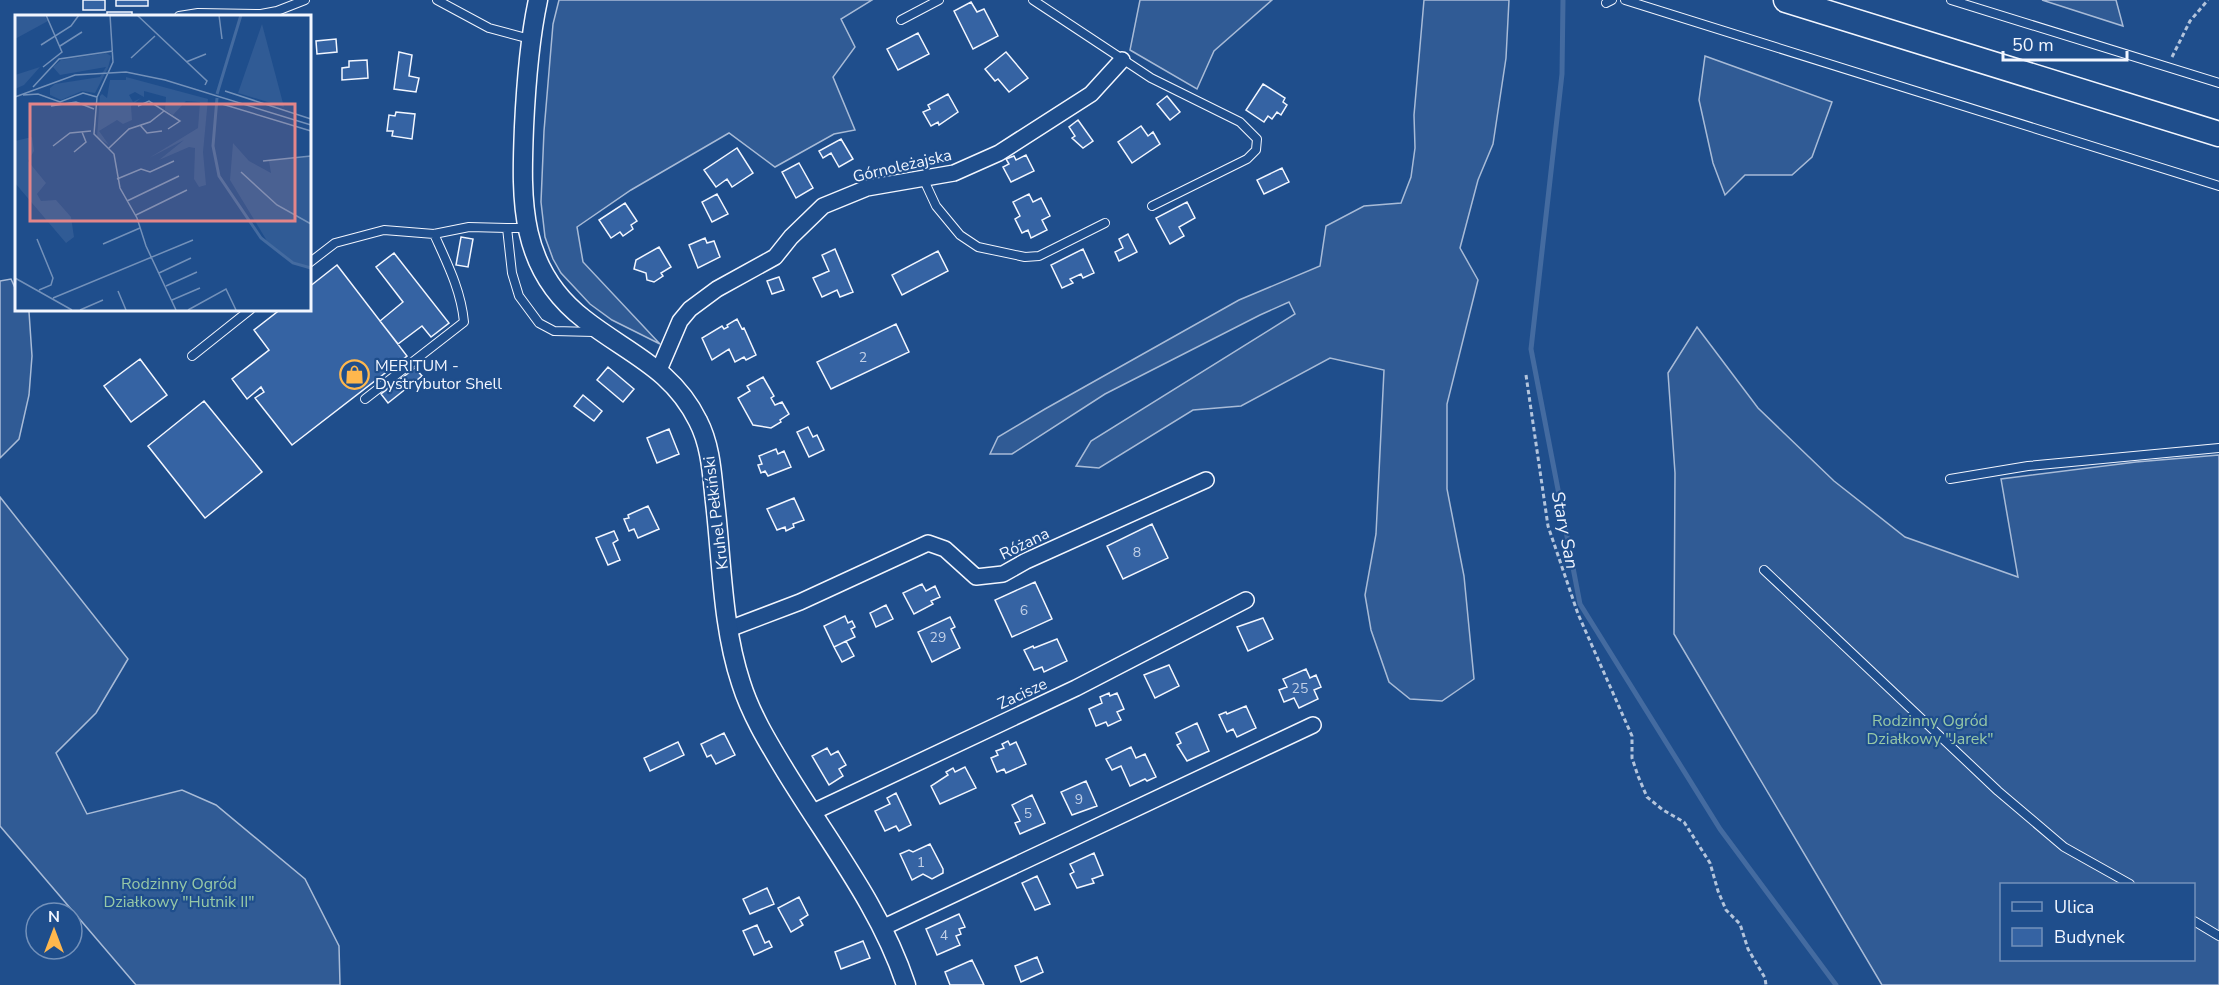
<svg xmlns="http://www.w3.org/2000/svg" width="2219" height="985" viewBox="0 0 2219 985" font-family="'Nunito Sans',sans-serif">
  <rect width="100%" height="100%" fill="#1f4e8c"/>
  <path fill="#305b95" stroke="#a8bbd7" stroke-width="1.5" fill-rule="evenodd" d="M559 0H872L841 19 855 47 833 77 855 130 834 134 775 167 729 133 631 190 577 227 583 262 660 344 612 320 590 304 561 273 553 259 545 237 541 202 544 131 553 24Z
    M1140 0H1272L1214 51 1197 89 1130 50Z
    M1424 0H1509L1506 58 1493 144 1478 180 1460 248 1478 280 1447 404V489L1464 576 1474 679 1442 701 1410 699 1389 682 1371 630 1365 595 1376 534 1384 370 1330 358 1241 406 1193 410 1099 468 1076 466 1091 441 1295 314 1289 302 1260 315 1105 394 1012 454H990L998 437 1045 409 1239 300 1320 266 1326 226 1364 206 1401 203 1411 177 1415 148 1414 115Z
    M2042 0H2116L2123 26Z
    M1705 56 1832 102 1812 157 1792 175H1745L1725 195 1713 163 1699 100Z
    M11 279 16 290V309H27L29 312 32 356 29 395 19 439 0 458V281Z
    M1697 327 1758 408 1834 481 1905 537 2018 577 2001 479 2136 462 2219 455V985H1882L1674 634 1675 473 1668 373ZM2002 884H2194V960H2002Z
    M0 497 128 659 96 713 56 753 87 814 182 790 216 805 305 879 339 946 340 985H136L0 826Z"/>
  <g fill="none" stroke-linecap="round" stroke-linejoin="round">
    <path stroke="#446ba0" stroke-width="5" d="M1563 0 1562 74 1531 349 1580 604 1720 829 1836 985"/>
  </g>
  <path fill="#3563a3" stroke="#f2f6ff" stroke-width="1.5" d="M83 0H105V10H83Z
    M116 0H148V6H116Z
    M971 2 977 12 984 9 998 36 973 49 954 11Z
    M107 12H132V16H107Z
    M918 33 929 54 898 70 887 49Z
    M336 39 337 52 317 54 316 41Z
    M399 52 412 55 409 76 419 78 416 92 394 89Z
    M1006 52 1028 78 1009 92 998 79 995 81 985 69Z
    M367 60 368 78 342 80V68L349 67V61Z
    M1263 84 1285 98 1283 102 1287 105 1281 115 1277 112 1272 119 1268 116 1264 122 1246 110Z
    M948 94 958 112 939 125 938 122 931 126 923 112 930 109 928 105Z
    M1167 96 1180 112 1170 120 1157 104Z
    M396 112 415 114 412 139 392 136 393 131H387L389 115 395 116Z
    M1078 120 1093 141 1083 148 1072 138 1075 136 1069 127Z
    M1141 126 1148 136 1153 132 1160 144 1132 163 1118 142Z
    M841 139 853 159 839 167 831 153 823 158 819 151Z
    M737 148 753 173 732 187 727 179 716 187 704 170Z
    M1026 155 1034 171 1011 182 1003 167 1009 164 1006 159 1014 156 1016 160Z
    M799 163 813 188 796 198 782 172Z
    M1282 168 1289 182 1264 194 1257 180Z
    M717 194 728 214 712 222 702 202Z
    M1029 194 1033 202 1041 198 1050 216 1042 220 1047 230 1031 238 1028 230 1022 233 1015 219 1020 216 1013 202Z
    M1187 202 1195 218 1179 227 1184 236 1170 244 1156 218Z
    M625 203 637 221 631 225 633 229 623 236 620 232 611 238 599 220Z
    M1128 234 1137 252 1119 261 1115 252 1123 248 1119 239Z
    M461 237 473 239 468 267 456 265Z
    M705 238 707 243 714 241 720 257 698 268 689 245Z
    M659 247 671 267 661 273 663 276 654 282 647 280 646 273 634 269 636 260Z
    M835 249 853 292 840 297 837 290 822 297 813 278 829 271 822 255Z
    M1083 249 1094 273 1083 278 1081 274 1070 279 1073 283 1062 288 1051 265Z
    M938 251 948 271 902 295 892 275Z
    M394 253 449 323 431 337 422 326 398 344 380 321 403 302 376 267Z
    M337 265 407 356 292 445 255 398 264 392 261 387 247 399 232 379 269 350 254 330 281 309H309V287Z
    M779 277 784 290 772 294 767 281Z
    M737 319 742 329 744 328 756 355 746 360 744 357 735 362 729 349 712 360 702 338 722 326 724 329 728 327 727 325Z
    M896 324 909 352 831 389 817 362Z
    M140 359 167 395 131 422 104 386Z
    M608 367 634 389 623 402 597 380Z
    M415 368 422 376 388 403 381 394Z
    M763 377 774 396 771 398 775 405 782 402 789 414 780 420 781 422 771 428 753 425 738 398 750 391 747 386Z
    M583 395 602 411 594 421 574 406Z
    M204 401 262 472 205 518 148 446Z
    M808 427 813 437 817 435 824 450 809 457 797 432Z
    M669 429 679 454 657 463 647 438Z
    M776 449 778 454 784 451 791 467 768 476 765 471 761 473 758 465 762 464 759 456Z
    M794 498 804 520 793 524 794 527 786 531 785 527 777 530 767 509Z
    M648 506 659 529 638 538 634 529 629 531 624 519 629 518 628 515Z
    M1152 524 1168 558 1123 579 1107 546Z
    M614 531 618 540 613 543 620 560 608 565 596 538Z
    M1035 582 1052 619 1012 637 995 600Z
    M922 584 926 591 935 586 940 597 931 601 933 604 914 614 903 593Z
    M886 605 893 619 876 627 870 613Z
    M845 616 848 623 852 621 855 627 851 629 855 637 834 647 824 626Z
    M950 617 955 627 951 629 960 648 932 662 918 632Z
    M1263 618 1273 639 1248 651 1237 627Z
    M1057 639 1067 661 1044 672 1042 667 1034 670 1024 650 1033 646 1034 648Z
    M846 641 854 656 842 662 834 647Z
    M1169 665 1179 686 1155 698 1144 675Z
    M1306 669 1310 678 1316 675 1321 687 1314 690 1318 699 1299 708 1294 698 1284 702 1279 690 1287 687 1283 679Z
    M1109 693 1110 696 1117 693 1124 709 1117 712 1121 720 1108 726 1106 722 1096 726 1089 709 1102 703 1100 697Z
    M1246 706 1256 728 1237 737 1233 729 1227 732 1219 715 1226 712 1227 714Z
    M1197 723 1209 751 1187 761 1177 745 1181 743 1176 733Z
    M724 733 735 755 716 764 711 755 707 757 701 744Z
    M1008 741 1010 745 1016 742 1026 764 1006 773 1004 769 997 772 991 758 998 755 996 751 1004 748 1002 744Z
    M678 742 684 755 650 771 644 758Z
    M1131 747 1136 758 1145 754 1156 777 1147 781 1145 779 1130 786 1121 766 1112 770 1106 759Z
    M827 748 831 755 838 751 846 765 839 769 843 776 829 785 812 756Z
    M965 767 976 788 940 804 931 786 948 775 946 772 953 768 955 772Z
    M1086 781 1097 806 1072 815 1061 792Z
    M896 793 911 825 899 831 896 826 885 831 875 811 890 804 887 798Z
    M1032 795 1045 823 1020 834 1015 823 1020 821 1012 805Z
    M930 844 943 869V873L932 879 923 874 912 880 900 854 909 850 913 852Z
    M1094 853 1103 875 1092 879 1094 883 1077 888 1070 874 1074 872 1070 864Z
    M1037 876 1050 904 1035 910 1022 883Z
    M767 888 774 904 750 914 743 899Z
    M799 897 808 915 800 920 803 925 791 932 778 908Z
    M959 914 965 927 959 929 961 934 956 936 960 945 937 955 926 929Z
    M757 925 765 943 769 941 772 947 754 955 743 931Z
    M863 941 870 958 841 969 835 952Z
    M1037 957 1043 972 1021 982 1015 966Z
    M972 960 984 985H950L945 972Z"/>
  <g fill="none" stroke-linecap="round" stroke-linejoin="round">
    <defs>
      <path id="service" d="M437 0 489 28 530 39
        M1033 0 1151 78 1240 122 1257 139 1256 150 1247 159 1152 206
        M1625 0 2219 186
        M1951 0 2219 83
        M1606 3 1612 0
        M179 16 198 13 261 14 277 11 305 0
        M901 20 939 0
        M923 178 936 206 960 235 978 247 1025 257 1039 256 1105 223
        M527 228H507L512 273 519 296 539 323 554 331 594 332
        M309 263 335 243 384 230 434 234 469 227 507 228
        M192 356 251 309
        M365 399 464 322C461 290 447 263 434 234
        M1950 479 2028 466 2219 448
        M1764 570 1998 791 2064 847 2130 884
        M2194 921 2219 936"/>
      <path id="minor" d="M659 370 680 321 690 309 717 289 775 257 791 237 823 206 867 188 954 173 999 153 1091 94 1122 60
        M729 629 800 602 928 543 945 549 976 577 1003 574 1026 561 1206 480
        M811 813 1076 688 1246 600
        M882 928 1313 725"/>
      <path id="tertiary" d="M538 0C529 42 526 84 524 127 521 201 519 269 584 319 627 353 672 368 698 421 711 446 712 475 715 502 722 562 722 626 741 683 751 715 769 744 786 772 828 841 881 908 906 985"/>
      <path id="primary" d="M1786 0 2219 134"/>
    </defs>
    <use href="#service" stroke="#f2f6ff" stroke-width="10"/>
    <use href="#minor" stroke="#f2f6ff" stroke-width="18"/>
    <use href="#tertiary" stroke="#f2f6ff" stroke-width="21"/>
    <use href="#primary" stroke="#f2f6ff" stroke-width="27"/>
    <path stroke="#b3c4dc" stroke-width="3" stroke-dasharray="4.5 3" stroke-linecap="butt" d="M2172 57 2190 21 2208 0
      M1526 375 1548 526 1578 614 1632 736V758L1638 776 1647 797 1663 810 1684 822 1710 863 1718 891 1726 910 1740 924 1748 949 1765 978 1766 985"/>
    <use href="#service" stroke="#1f4e8c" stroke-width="8"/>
    <use href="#minor" stroke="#1f4e8c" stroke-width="15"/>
    <use href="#tertiary" stroke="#1f4e8c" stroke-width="18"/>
    <use href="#primary" stroke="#1f4e8c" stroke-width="24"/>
  </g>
  <defs>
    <symbol id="shop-ring" viewBox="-11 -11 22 22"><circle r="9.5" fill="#1f4e8c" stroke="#ffb74d" stroke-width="1.5"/><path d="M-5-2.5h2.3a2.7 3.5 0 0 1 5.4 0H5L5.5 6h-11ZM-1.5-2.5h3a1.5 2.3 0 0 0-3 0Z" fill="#ffb74d"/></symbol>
  </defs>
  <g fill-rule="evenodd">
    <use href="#shop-ring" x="338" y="358" width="33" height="33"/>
  </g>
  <g text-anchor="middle" stroke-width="4.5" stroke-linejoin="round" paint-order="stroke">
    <g font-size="14" fill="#c3d1e8">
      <text x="863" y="362">2</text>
      <text x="1137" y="557">8</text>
      <text x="1024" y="615">6</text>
      <text x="938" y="642">29</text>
      <text x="1300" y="693">25</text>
      <text x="1079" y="804">9</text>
      <text x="1028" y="818">5</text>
      <text x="921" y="867">1</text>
      <text x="944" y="940">4</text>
    </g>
    <g font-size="16" fill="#f2f6ff" stroke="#1f4e8c">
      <text transform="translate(902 165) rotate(-13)" y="6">Górnoleżajska</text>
      <text transform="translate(715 513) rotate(-97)" y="6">Kruhel Pełkiński</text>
      <text transform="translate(1024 543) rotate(-26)" y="6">Różana</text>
      <text transform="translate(1022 693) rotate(-25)" y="6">Zacisze</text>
    </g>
    <g font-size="16" fill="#f2f6ff" stroke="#1f4e8c" text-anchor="start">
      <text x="375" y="371">MERITUM -<tspan x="375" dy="18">Dystrybutor Shell</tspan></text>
    </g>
    <g font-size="16" fill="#97c8a6" stroke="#1f4e8c">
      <text x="1930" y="726">Rodzinny Ogród<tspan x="1930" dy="18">Działkowy "Jarek"</tspan></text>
      <text x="179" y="889">Rodzinny Ogród<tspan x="179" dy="18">Działkowy "Hutnik II"</tspan></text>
    </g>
    <g font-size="18" font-style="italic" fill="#f2f6ff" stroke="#1f4e8c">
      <text transform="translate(1565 530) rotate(79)" y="6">Stary San</text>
    </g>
  </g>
  <g transform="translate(15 15)">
    <rect width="296" height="296" fill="#1f4e8c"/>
    <path d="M6 0H29L33 6 0 24V3ZM247 9 269 92 223 78ZM91 38 96 41 93 53 80 78 67 76 46 85 35 80V73L40 69 85 62 91 52 45 60 38 52 46 45ZM25 52 9 70 0 74V60ZM111 62 193 84 188 137 191 170 184 172 179 164 180 133 174 132 144 145 169 125 134 143 183 113 185 87 171 86 158 100 150 95 151 82 129 76V82L120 77 114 80 118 87 126 83 116 91 117 105 108 109 102 105 84 116 94 130 82 122 85 81 87 79 92 83 95 65H111ZM17 122 19 136 13 146 31 168 22 179 26 186 41 185 56 202 59 222 51 228 0 168V126ZM218 128 234 146 256 158 254 146 295 141V252L278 247 252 226 215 165Z" fill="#305b95"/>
    <path fill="none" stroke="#446ba0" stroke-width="3" d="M202 79 226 0M202 83 198 131 204 161 246 223 278 248 296 253"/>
    <path fill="none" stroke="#7391ba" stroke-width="1.5" d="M122 0 192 66 190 70M204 0 207 24M26 30 56 11 64 0M45 31 67 17M116 43 140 21M171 47 191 39M28 52 47 37 31 0M18 72 44 44 98 36M210 76 296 104M8 80 23 79 45 87 68 78 82 82 98 47 95 0M0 82 60 60 111 57 150 65 296 110M82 82 79 119 99 139 105 173 122 203 131 231 161 295M207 89 296 116M36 91 61 87 79 94M123 91 134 86 165 106 153 114M125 110 132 118 147 116M38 131 55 118 76 116M94 133 114 114 135 107 149 96M59 137 71 127 67 117M248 146 296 141M226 157 262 190 296 209M102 164 126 154 135 157 159 146M112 186 164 161M121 200 172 175M22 224 38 263 36 270 24 275M88 229 125 213M144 258 176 243M0 263 57 295M151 271 182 257M103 276 111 295M38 283 178 225M157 285 185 273M65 295 88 285M173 295 211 274 221 295"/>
    <path fill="#e38589" fill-opacity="0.15" stroke="#e38589" stroke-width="3" d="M15 89H280V206H15Z"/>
    <rect width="296" height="296" fill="none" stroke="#f2f6ff" stroke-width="3"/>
  </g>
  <rect x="2000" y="883" width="195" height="78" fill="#1f4e8c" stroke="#7391ba" stroke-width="1.5"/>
  <rect x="2012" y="902" width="30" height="9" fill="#1f4e8c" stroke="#7391ba" stroke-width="1.5"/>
  <text x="2054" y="913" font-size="18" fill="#f2f6ff">Ulica</text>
  <rect x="2012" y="928" width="30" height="18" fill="#3563a3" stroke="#7391ba" stroke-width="1.5"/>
  <text x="2054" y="943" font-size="18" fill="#f2f6ff">Budynek</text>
  <g transform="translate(54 931)"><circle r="28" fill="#1f4e8c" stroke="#7391ba" stroke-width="1.5"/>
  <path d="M0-4.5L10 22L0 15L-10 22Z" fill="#ffb74d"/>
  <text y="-9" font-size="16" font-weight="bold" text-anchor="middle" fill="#f2f6ff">N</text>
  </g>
  <path d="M2003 51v9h124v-9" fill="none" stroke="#f2f6ff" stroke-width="3"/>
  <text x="2012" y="51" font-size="18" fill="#f2f6ff" stroke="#1f4e8c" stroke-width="4.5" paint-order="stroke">50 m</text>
</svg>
